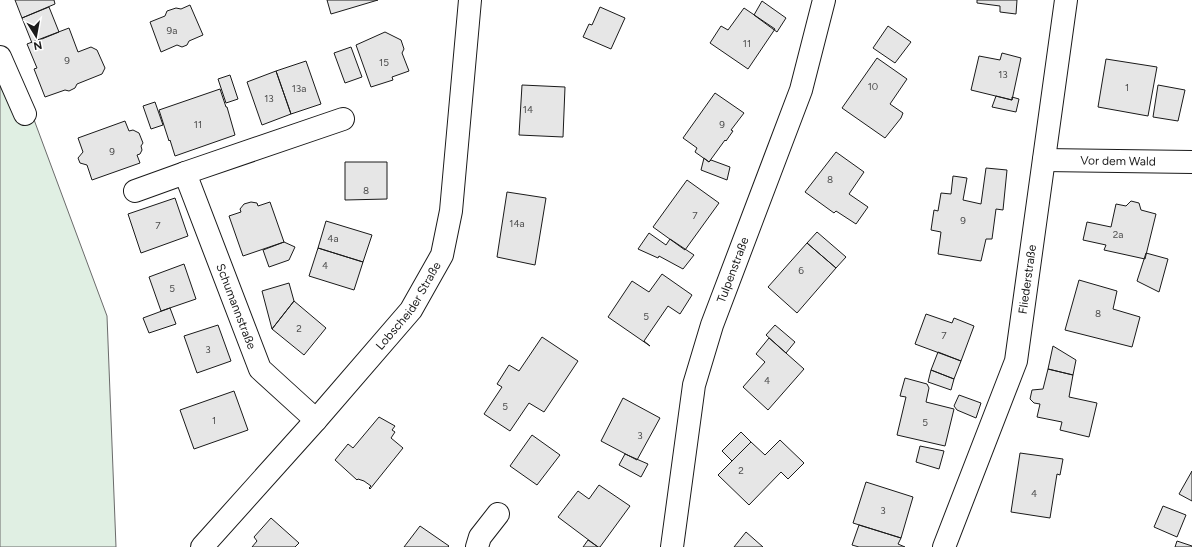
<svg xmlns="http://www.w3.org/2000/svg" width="1192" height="547" viewBox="0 0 1192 547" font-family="Figtree,sans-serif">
  <rect width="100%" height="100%" fill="#fff"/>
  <path fill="#e0efe3" stroke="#6a6a6a" d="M0 73 33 117 107 316 116 547H0Z"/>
  <path fill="#e6e6e6" stroke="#1a1a1a" d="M15 0H54L55 4 22 18Z
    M327 0H378L331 14Z
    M977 0H1017L1016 14 1000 12V6L977 3Z
    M762 1 786 18 777 32 754 15Z
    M190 5 203 35 189 41 187 45 182 47 177 45 161 52 150 22 165 16 167 11 176 8 181 9Z
    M49 7 59 32 32 43 22 18Z
    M600 7 625 18 611 49 583 37 589 24 592 25Z
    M744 8 775 29 748 69 710 43 721 26 728 30Z
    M888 26 911 42 895 63 873 48Z
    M69 28 78 52 91 47 97 50 105 68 102 74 77 84 75 88 69 91 65 90 45 97 34 69 37 68 27 44Z
    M385 32 401 40 404 49 402 53 409 71 392 77 393 80 371 87 356 45Z
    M351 47 362 77 345 83 334 53Z
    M1002 53 1021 58 1012 100 971 90 979 56 1000 60Z
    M877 58 907 79 890 104 903 113 901 118 885 138 842 108Z
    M1106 59 1157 67 1148 116 1098 107Z
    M306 61 321 104 291 114 276 71Z
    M276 71 291 114 262 125 247 82Z
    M230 75 238 99 226 103 218 79Z
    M522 85 565 87 563 137 519 135Z
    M1158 85 1185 90 1178 121 1153 117Z
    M220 89 226 107H227L235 135 175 156 170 140 169 141 159 110Z
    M715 93 744 113 731 130 733 131 726 141 725 140 709 162 695 152 697 148 683 138Z
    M996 96 1012 100V97L1019 99 1016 112 992 107Z
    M155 102 163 125 151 129 143 106Z
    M125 121 129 131 133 130 139 133 143 143 141 146 142 150 140 154 137 155 140 163 92 180 87 165 80 163 78 158 83 152 78 138Z
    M836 152 864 172 849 194 868 207 856 224 836 211 834 213 805 192Z
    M704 158 709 162 711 160 730 167 727 180 701 170Z
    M345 162H387V199L345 200Z
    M986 168 1007 170 1003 210 996 209 992 239H986L981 261 938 254 941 232 931 230 934 210 938 211 941 193 951 194 953 176 967 178 963 200 981 204Z
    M687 180 719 203 685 250 653 227Z
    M507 192 546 198 535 265 497 257Z
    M175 198 188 236 141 253 128 214Z
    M1131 201 1139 203 1141 210 1156 214 1145 259 1104 250 1106 245 1083 240 1087 222 1111 227 1116 204 1126 206Z
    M251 202 257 203 258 206 270 202 284 242 243 256 229 216 241 212 240 209 244 204Z
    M326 221 372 235 363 262 318 248Z
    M817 232 846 257 836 268 807 243Z
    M649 233 666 245 670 239 694 255 683 269 659 256 658 258 638 249Z
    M284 242 295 247 289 260 269 267 263 250Z
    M807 243 836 268 797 313 768 287Z
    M318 248 363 262 354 290 309 276Z
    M1146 253 1168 259 1159 292 1137 281Z
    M184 264 196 299 161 311 149 277Z
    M662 274 692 295 680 314 668 306 644 341 650 346 608 317 632 281 649 292Z
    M1079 280 1117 291 1113 309 1140 317 1132 347 1065 330Z
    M289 283 294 301 272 329 262 291Z
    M294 301 326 328 304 355 272 329Z
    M170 308 176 324 149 333 143 318Z
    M926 314 952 323 954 318 974 326 961 361 915 344Z
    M218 325 231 361 197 373 184 336Z
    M775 325 795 342 786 353 766 335Z
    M542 337 578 361 544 412 529 403 510 431 484 414 502 387 497 384 509 365 519 371Z
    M769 338 804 369 768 410 743 387 765 362 756 354Z
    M1053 346 1076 360 1073 375 1048 369Z
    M938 352 961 361 954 379 931 370Z
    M1048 369 1073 375 1069 397 1097 403 1089 437 1060 430 1062 422 1037 417 1040 404 1034 403 1030 399 1032 390 1043 389Z
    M931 370 954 379 951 390 928 382Z
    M905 378 927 384 929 388 926 402 954 409 945 446 897 435 906 397 900 396Z
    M234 391 248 430 194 449 180 410Z
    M959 395 981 403 976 418 957 410 954 406Z
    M623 398 660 418 637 460 601 441Z
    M379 417 395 426 392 430 395 432 391 438 403 448 370 489 369 488 371 486 364 481 358 479 357 480 335 460 348 444 353 448Z
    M741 432 751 442 732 461 722 451Z
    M532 435 560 455 537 485 510 466Z
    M780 440 804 463 788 479 781 472 749 505 718 475 751 442 765 455Z
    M920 446 944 451 939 469 916 462Z
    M1020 453 1063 459 1060 475 1057 474 1050 518 1011 512Z
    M625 454 648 464 641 477 619 465Z
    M1192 471V501L1179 494Z
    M866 482 913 497 901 538 853 523Z
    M599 485 630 506 600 547H598L558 517 578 491 589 499Z
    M1163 506 1186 515 1177 537 1154 527Z
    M271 518 299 543 295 547H252L257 541 254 537Z
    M859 525 901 538 898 544 905 547H859L852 545Z
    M420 526 449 546 448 547H404Z
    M746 532 763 547H734Z
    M588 540 598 547H583Z
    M1177 541 1192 546V547H1175Z"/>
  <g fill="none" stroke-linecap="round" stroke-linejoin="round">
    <defs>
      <g id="minor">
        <path d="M0 57 25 114"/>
        <path id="s1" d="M1044 160 1192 162"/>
        <path d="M185 173 343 119"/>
        <path id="s2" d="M135 191 185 173 260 369 316 420"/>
        <path id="s3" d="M202 547 316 420 411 310 442 255 451 211 470 0"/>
        <path d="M477 547 480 537 498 514"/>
        <path id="s4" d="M672 547 694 385 712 325 801 90 824 0"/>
        <path id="s5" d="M944 547 1016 361 1066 0"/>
      </g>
    </defs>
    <use href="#minor" stroke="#1a1a1a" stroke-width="24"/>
    <use href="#minor" stroke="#fff" stroke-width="22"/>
  </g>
  <g text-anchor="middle" stroke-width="3" stroke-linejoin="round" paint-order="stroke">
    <g font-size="10" fill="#4d4d4d">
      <text x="172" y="34">9a</text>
      <text x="747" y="47">11</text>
      <text x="67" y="64">9</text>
      <text x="384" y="66">15</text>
      <text x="1003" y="78">13</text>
      <text x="873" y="90">10</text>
      <text x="1127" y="91">1</text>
      <text x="299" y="92">13a</text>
      <text x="269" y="102">13</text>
      <text x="528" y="113">14</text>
      <text x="198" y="128">11</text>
      <text x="722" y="128">9</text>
      <text x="112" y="155">9</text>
      <text x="830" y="183">8</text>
      <text x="366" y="194">8</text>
      <text x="695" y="219">7</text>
      <text x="963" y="224">9</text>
      <text x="517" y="227">14a</text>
      <text x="158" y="229">7</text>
      <text x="1118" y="238">2a</text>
      <text x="333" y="242">4a</text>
      <text x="325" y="269">4</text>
      <text x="801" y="274">6</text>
      <text x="172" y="292">5</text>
      <text x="1098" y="317">8</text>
      <text x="646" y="320">5</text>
      <text x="299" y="332">2</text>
      <text x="944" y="339">7</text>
      <text x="208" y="353">3</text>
      <text x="767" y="384">4</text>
      <text x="505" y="410">5</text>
      <text x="214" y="424">1</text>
      <text x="925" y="426">5</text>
      <text x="640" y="439">3</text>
      <text x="741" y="474">2</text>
      <text x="1034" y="497">4</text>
      <text x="883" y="514">3</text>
    </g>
    <g font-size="12" fill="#1a1a1a" stroke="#fff">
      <text dy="4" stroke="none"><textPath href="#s1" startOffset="74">Vor dem Wald</textPath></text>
      <text dy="4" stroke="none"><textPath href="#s4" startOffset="285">Tulpenstraße</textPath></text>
      <text dy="4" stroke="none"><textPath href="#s5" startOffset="282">Fliederstraße</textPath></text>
      <text dy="4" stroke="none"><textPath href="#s3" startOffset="318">Lobscheider Straße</textPath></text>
      <text dy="4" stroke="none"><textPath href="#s2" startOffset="196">Schumannstraße</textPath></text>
    </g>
  </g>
  <g transform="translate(36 36) rotate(169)" stroke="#ffffff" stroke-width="3" paint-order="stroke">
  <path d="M0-3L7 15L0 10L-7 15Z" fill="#1a1a1a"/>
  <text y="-6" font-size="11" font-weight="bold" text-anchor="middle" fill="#1a1a1a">N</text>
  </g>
</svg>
